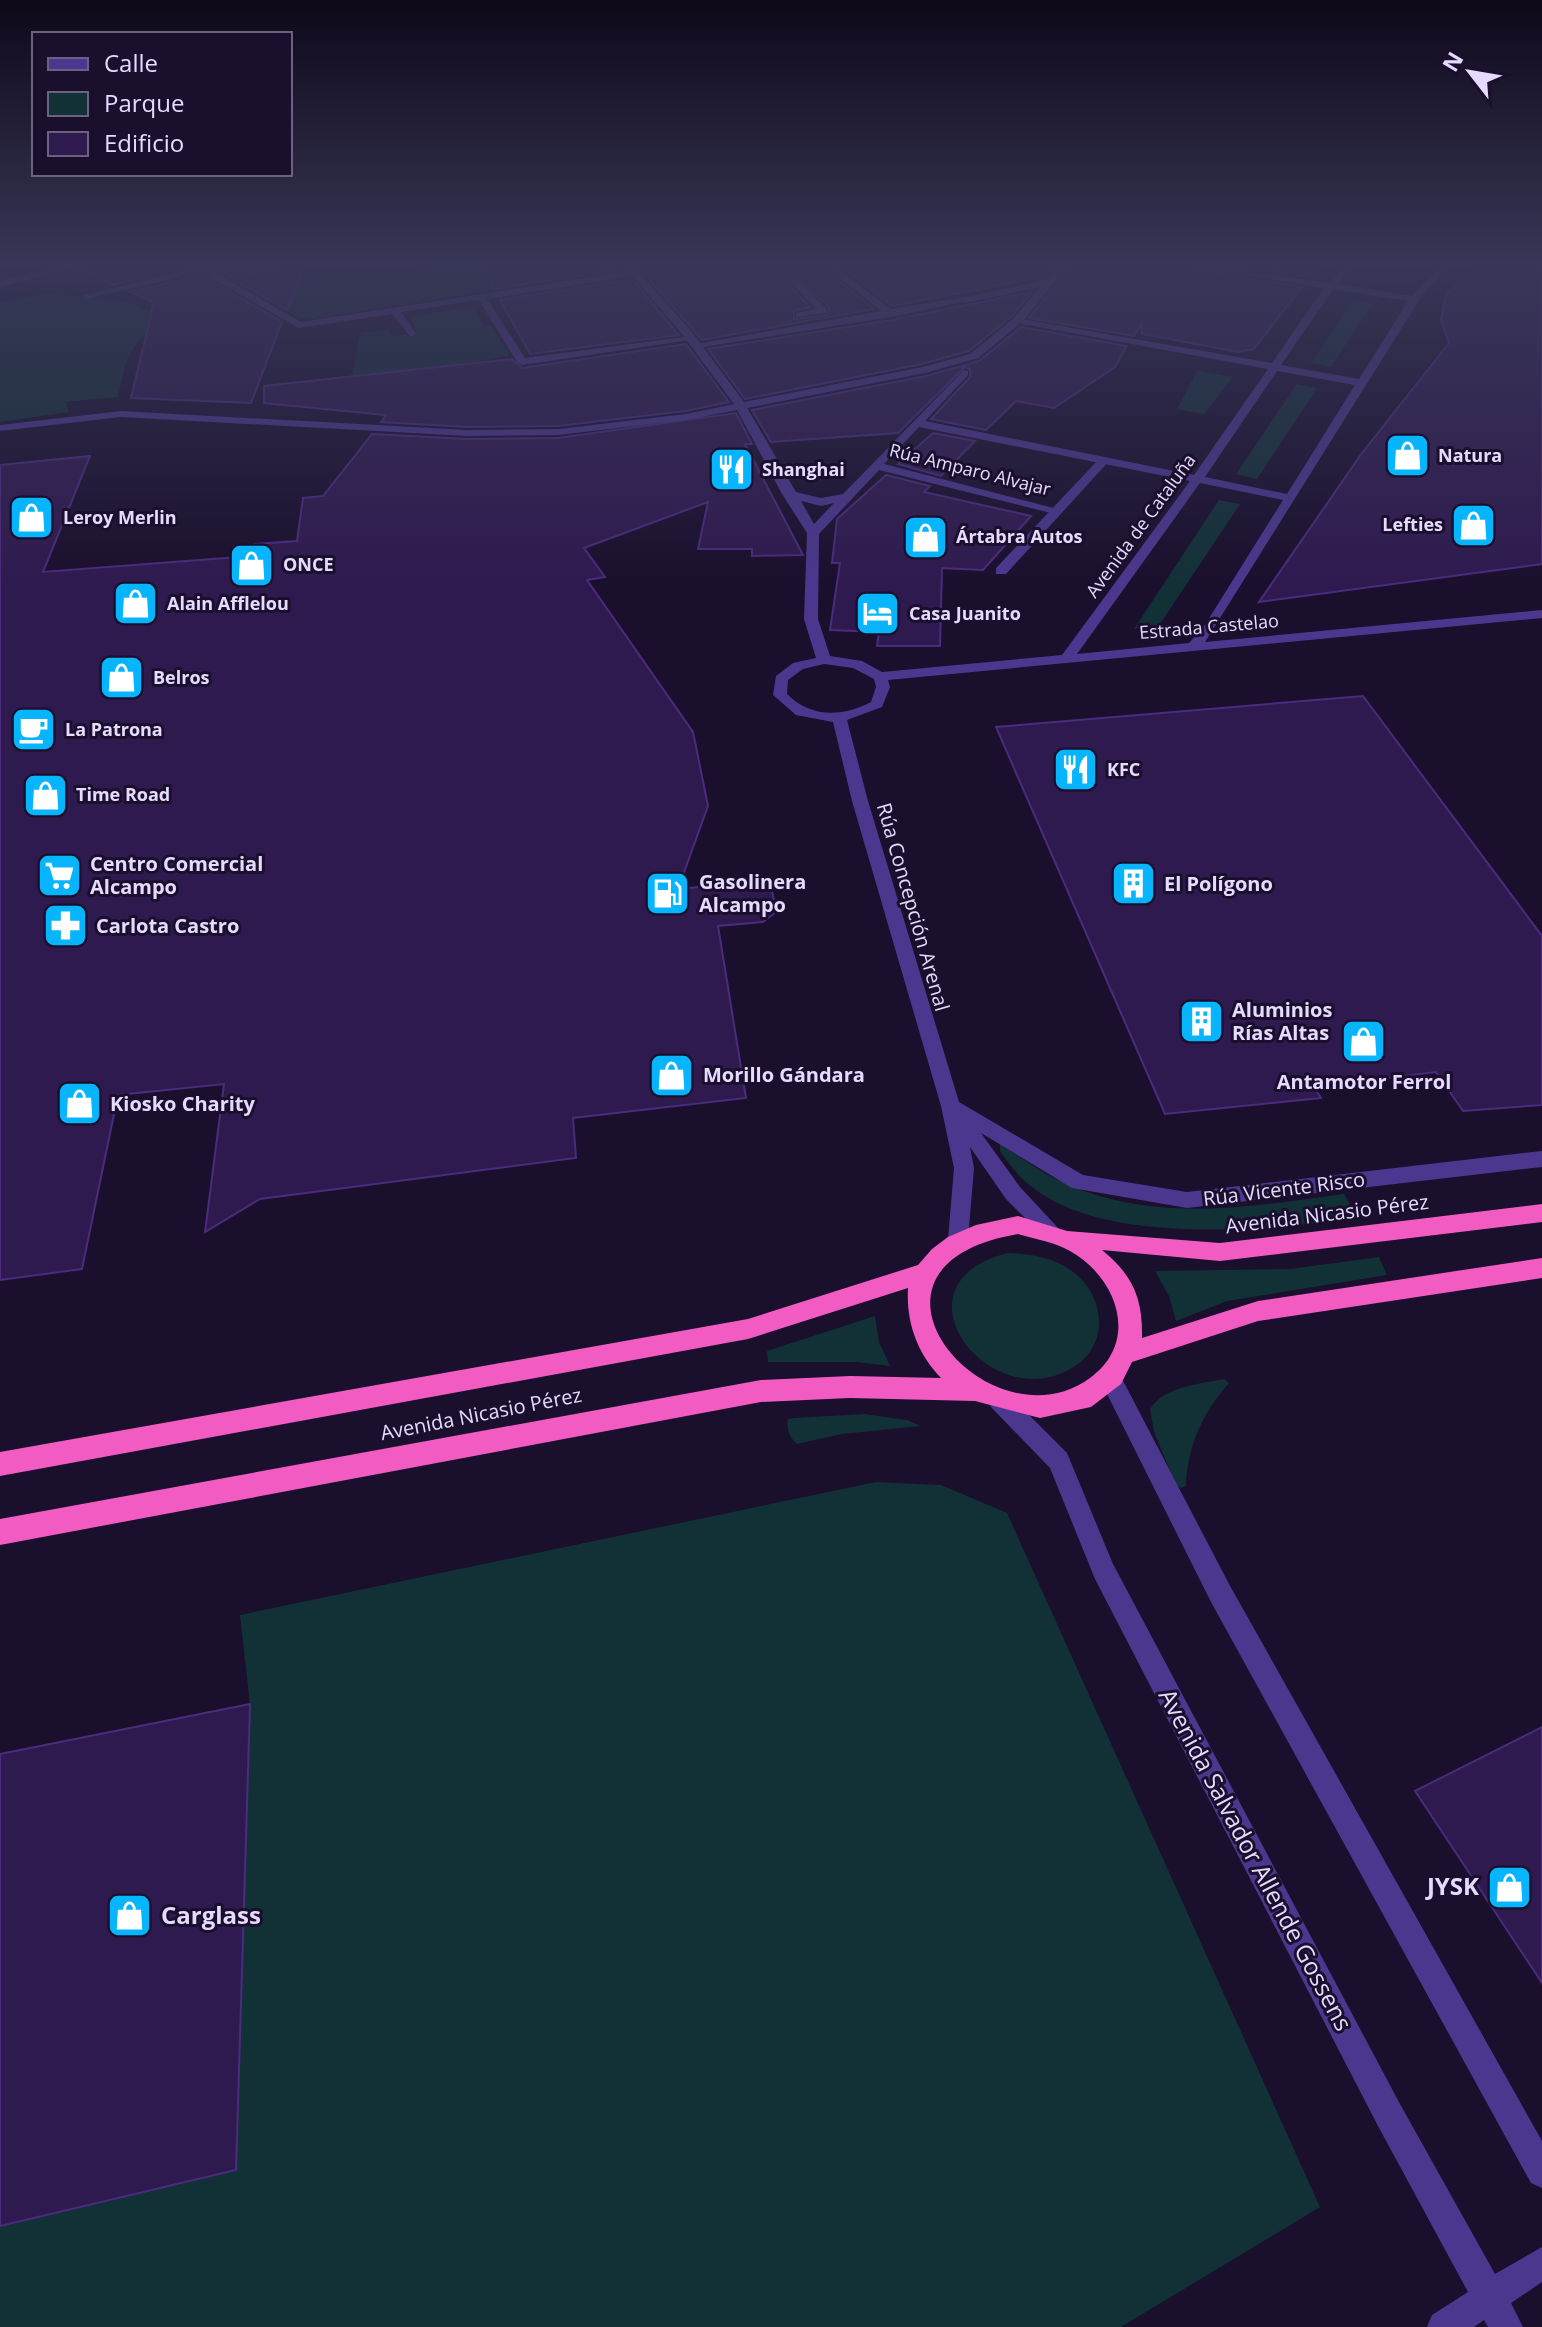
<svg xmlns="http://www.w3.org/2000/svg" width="1542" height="2327" viewBox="0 0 1542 2327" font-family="'Open Sans',sans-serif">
  <rect width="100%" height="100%" fill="#1a0f2d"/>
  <path fill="#123137" d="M518 261H594L602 268 593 274 313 319 298 317 250 289Z
    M47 294 129 302 164 319C128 347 127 354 118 397L65 402 69 412 0 422V303Z
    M1353 300 1372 304 1331 367 1311 363Z
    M468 307 473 308 485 326H491L510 355 464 364 352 376 361 332 389 331 392 336 417 333 411 318 414 316Z
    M1197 371 1233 377 1204 414 1177 409Z
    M1297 384 1317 388 1257 479 1236 474Z
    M1219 500 1240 504 1160 624 1134 629Z
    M1000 1144C1021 1157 1040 1172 1062 1182 1156 1224 1246 1207 1344 1194L1358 1218C1268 1230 1102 1247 1028 1184 1017 1175 1008 1162 1000 1151Z
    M1008 1253C1031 1254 1053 1257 1072 1271 1106 1296 1110 1346 1072 1368 989 1418 886 1283 1008 1253Z
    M1379 1257 1387 1275 1227 1301 1176 1321 1169 1296 1155 1271 1290 1269Z
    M875 1316 879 1342 890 1366 856 1362H768L767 1351Z
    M1224 1379 1229 1383C1203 1412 1187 1447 1186 1486L1181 1488 1176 1485 1154 1432 1150 1409C1165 1386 1200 1384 1224 1379Z
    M864 1414 907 1420 921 1426 842 1434 797 1444C790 1439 786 1428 788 1419L794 1418Z
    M876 1482 941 1485 1007 1513 1320 2207 1121 2327H0V2226L236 2170 250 1704 240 1615Z"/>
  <path fill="#2f1a4f" stroke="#4b2b7d" stroke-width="2" fill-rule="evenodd" d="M102 261H182L187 267 113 285 76 270Z
    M200 261H279L214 268Z
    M479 261H617L623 269 494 289Z
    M633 261H796L797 270 830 269V274L874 309 702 340ZM796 279 829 307V315L794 319V311L810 307 791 287Z
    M925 261H1058L1044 277 892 306 842 268 929 265Z
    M1075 261H1157L1160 264 1302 287 1254 349 1238 352 1142 334 1141 324 1134 336 1029 318Z
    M1198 261H1323L1310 277Z
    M1507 261H1542V564L1259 602 1362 453 1449 343 1441 320 1446 295 1463 276Z
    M305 263 287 310 229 277 304 264Z
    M201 275 282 322 251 403 131 398 154 302 130 292Z
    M632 279 679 335 530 354 500 300Z
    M1032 292 1012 316 969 351 922 364 745 399 708 349 892 320Z
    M1021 327 1127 346 1115 367 1054 408 1016 401 986 430 931 419 970 377V369L965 367 898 433 771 442 752 410 926 376 979 361Z
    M686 344 729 402 686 411 558 426 468 427 381 422 386 415 264 403V386L512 359 522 368Z
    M736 413 752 444H745L803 555 752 556V549H698L708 502 584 548 605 577 587 580 693 732 708 806 678 889 769 880 777 911 763 922 718 926 746 1098 573 1118 576 1158 260 1199 205 1232 224 1084 118 1095 82 1269 0 1280V465L90 456 43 572 251 556 254 544 297 541 303 498 323 496 372 434 468 439 558 438Z
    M933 433 975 441 941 476 898 464Z
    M886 475 930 486 924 492 1031 516 983 570 942 568 940 646H877L879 632 830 630 840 563H832L837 519Z
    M1363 696 1542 936V1105L1463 1111 1436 1072 1314 1087 1321 1098 1165 1114 996 727Z
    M250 1704 236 2170 0 2226V1754Z
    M1542 1727V1983L1415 1791Z"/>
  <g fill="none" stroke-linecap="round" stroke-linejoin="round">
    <path fill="#4c378f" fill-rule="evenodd" d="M1100 458 1110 460 1006 574H996V568Z"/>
    <path fill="#4c378f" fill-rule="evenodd" d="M84 261H99L0 287V281Z
      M185 261H195L213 271 303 261 220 275 301 322 637 270 640 275 487 299 525 358 691 336 696 339 522 365 517 362 479 300 401 312 416 334 411 337 392 314 299 328 201 272 87 299 82 296 194 268Z
      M1160 261H1180L1328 283 1351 261H1360L1337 284 1412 296 1443 264 1463 261 1449 268 1423 294 1205 642 1542 610V618L888 680 890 687 882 707 847 720 868 801 959 1102 1083 1175 1187 1192 1542 1151V1167L1187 1208 1072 1188 981 1133 1020 1187 1060 1230 1057 1236H1043L1006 1199 970 1147 974 1168 968 1239 965 1245H951L948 1239 954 1168 941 1106 852 801 833 722 796 715 773 695 776 676 793 663 816 658 804 619 807 533 782 494 735 406 745 404 796 492 821 498 843 494 964 370 968 371V375L925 421 1194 475 1268 369 1018 323 1014 318 1272 363 1324 288ZM1333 289 1408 301 1359 379 1281 365ZM1277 371 1355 385 1287 494 1205 477ZM919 427 1190 481 1062 655 882 672 862 661 830 656 818 619 819 534 879 470 1055 514 1061 510 884 464ZM1200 483 1283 500 1203 628 1189 643 1077 654ZM801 501 821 506 834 503 814 524ZM824 664 853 668 874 679 876 687 871 702C842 717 811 718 787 694L788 680 803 669Z
      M835 267 891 309 966 297 971 300 891 317 696 348 691 345 881 311 832 272Z
      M798 282 827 309V313L796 317V313L816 309 793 285Z
      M1111 1370 1119 1373 1229 1584 1542 2141V2188L1531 2183 1211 1602 1100 1380 1103 1373Z
      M999 1390 1007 1393 1067 1453 1113 1564 1400 2104 1495 2274 1542 2247V2282L1511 2303 1523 2327H1488L1484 2320 1474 2327H1427L1432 2315 1468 2292 1378 2126 1095 1579 1050 1468 991 1407 988 1400 991 1393Z"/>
    <path fill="#4c378f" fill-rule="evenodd" d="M620 261H629L691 331 744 402 923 367 970 354 1014 318 1040 287 966 303 963 298 1046 280 1062 261H1072L1022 322 978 358 925 373 686 420 558 435 468 436 121 417 0 431V425L121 411 468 430 558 429 686 414 734 404 683 335Z"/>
    <path fill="#f25cc2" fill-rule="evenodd" d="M1542 1204V1222L1220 1261 1102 1250C1133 1275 1143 1299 1142 1338L1258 1301 1542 1258V1278L1258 1321 1132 1362 1121 1384 1091 1407 1040 1418 975 1401 850 1398 761 1402 0 1545V1519L761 1380 850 1376 941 1378C917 1353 906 1322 908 1288L748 1339 0 1476V1452L748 1319 918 1265 932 1249 948 1237 976 1225 1018 1216 1067 1231 1220 1243ZM1018 1234C1034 1239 1055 1242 1070 1251 1118 1278 1140 1342 1090 1378 989 1452 829 1266 1018 1234Z"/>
  </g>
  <linearGradient id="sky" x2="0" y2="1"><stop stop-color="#0e0819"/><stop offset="0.45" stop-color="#383757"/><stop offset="1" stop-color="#383757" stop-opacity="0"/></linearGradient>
  <rect width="1542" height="586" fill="url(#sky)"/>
  <defs>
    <symbol id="shop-square" viewBox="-11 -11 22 22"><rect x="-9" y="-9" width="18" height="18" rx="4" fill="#07b5ff" stroke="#1a0f2d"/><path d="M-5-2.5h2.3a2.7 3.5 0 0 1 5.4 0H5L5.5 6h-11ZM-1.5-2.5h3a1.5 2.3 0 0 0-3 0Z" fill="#fff"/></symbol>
    <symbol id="restaurant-square" viewBox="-11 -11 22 22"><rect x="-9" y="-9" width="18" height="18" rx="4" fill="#07b5ff" stroke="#1a0f2d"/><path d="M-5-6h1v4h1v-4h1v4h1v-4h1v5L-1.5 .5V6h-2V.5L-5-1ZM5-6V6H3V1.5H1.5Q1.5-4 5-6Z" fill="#fff"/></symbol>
    <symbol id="hotel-square" viewBox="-11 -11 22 22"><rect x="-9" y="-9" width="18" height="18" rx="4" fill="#07b5ff" stroke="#1a0f2d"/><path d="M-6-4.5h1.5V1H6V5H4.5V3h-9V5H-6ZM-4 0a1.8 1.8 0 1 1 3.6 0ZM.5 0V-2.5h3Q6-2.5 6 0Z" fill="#fff"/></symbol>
    <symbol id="cafe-square" viewBox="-11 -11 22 22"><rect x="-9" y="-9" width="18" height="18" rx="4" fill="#07b5ff" stroke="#1a0f2d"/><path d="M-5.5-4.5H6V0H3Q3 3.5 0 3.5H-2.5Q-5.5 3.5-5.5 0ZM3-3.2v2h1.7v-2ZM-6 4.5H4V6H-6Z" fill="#fff"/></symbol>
    <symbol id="supermarket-square" viewBox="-11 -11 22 22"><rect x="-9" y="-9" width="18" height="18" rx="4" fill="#07b5ff" stroke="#1a0f2d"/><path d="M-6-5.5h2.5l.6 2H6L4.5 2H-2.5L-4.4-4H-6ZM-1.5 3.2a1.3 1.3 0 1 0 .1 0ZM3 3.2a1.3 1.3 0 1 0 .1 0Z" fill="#fff"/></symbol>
    <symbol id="building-square" viewBox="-11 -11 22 22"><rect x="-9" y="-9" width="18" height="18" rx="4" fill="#07b5ff" stroke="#1a0f2d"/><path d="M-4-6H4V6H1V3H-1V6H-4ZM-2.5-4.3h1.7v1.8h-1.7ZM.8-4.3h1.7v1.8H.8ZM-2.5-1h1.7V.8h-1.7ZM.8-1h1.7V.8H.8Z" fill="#fff"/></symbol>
    <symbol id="fuel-square" viewBox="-11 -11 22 22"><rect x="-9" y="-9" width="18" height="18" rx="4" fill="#07b5ff" stroke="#1a0f2d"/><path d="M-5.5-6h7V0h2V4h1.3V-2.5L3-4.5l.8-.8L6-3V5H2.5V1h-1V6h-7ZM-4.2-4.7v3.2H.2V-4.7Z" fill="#fff"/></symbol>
    <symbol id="pharmacy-square" viewBox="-11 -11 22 22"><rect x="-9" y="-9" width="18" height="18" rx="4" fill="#07b5ff" stroke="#1a0f2d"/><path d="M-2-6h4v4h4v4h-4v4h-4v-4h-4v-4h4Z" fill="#fff"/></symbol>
  </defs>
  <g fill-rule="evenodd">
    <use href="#shop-square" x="1382" y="430" width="51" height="51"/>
    <use href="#restaurant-square" x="706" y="444" width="51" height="51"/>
    <use href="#shop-square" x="6" y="492" width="51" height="51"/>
    <use href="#shop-square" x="1448" y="500" width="51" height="51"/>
    <use href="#shop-square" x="900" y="512" width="51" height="51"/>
    <use href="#shop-square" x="226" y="540" width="51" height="51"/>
    <use href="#shop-square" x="110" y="578" width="51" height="51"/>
    <use href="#hotel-square" x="852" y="588" width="51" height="51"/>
    <use href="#shop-square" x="96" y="652" width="51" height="51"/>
    <use href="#cafe-square" x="8" y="704" width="51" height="51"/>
    <use href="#restaurant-square" x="1050" y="744" width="51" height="51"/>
    <use href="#shop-square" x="20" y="770" width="51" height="51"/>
    <use href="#supermarket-square" x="34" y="850" width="51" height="51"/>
    <use href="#building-square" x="1108" y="858" width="51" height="51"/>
    <use href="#fuel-square" x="642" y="868" width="51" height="51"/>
    <use href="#pharmacy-square" x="40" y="900" width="51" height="51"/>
    <use href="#building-square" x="1176" y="996" width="51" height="51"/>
    <use href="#shop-square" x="1338" y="1016" width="51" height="51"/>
    <use href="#shop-square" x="646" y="1050" width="51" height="51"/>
    <use href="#shop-square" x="54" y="1078" width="51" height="51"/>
    <use href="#shop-square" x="1484" y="1862" width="51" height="51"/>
    <use href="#shop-square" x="104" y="1890" width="51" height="51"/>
  </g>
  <g text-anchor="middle" stroke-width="6" stroke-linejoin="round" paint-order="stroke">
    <g font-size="18" font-weight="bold" fill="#e6dbff" stroke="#1a0f2d" text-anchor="start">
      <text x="1438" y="462">Natura</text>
      <text x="762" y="476">Shanghai</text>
      <text x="63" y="524">Leroy Merlin</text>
      <text x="1443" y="531" text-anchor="end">Lefties</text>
      <text x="956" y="543">Ártabra Autos</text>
      <text x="283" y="571">ONCE</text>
      <text x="167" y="610">Alain Afflelou</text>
      <text x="909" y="620">Casa Juanito</text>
      <text x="153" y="684">Belros</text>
      <text x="65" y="736">La Patrona</text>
      <text x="1107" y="776">KFC</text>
      <text x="76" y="801">Time Road</text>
    </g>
    <g font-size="18" fill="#e6dbff" stroke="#1a0f2d">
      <text transform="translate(970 470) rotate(14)" y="6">Rúa Amparo Alvajar</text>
      <text transform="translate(1141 526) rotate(-54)" y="6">Avenida de Cataluña</text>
      <text transform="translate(1209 627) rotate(-5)" y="6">Estrada Castelao</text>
    </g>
    <g font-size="20" font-weight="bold" fill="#e6dbff" stroke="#1a0f2d" text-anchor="start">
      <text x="90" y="871">Centro Comercial<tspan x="90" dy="23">Alcampo</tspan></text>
      <text x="699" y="889">Gasolinera<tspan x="699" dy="23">Alcampo</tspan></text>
      <text x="1164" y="891">El Polígono</text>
      <text x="96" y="933">Carlota Castro</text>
      <text x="1232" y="1017">Aluminios<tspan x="1232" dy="23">Rías Altas</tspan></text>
      <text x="703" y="1082">Morillo Gándara</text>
      <text x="1364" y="1089" text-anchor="middle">Antamotor Ferrol</text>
      <text x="110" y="1111">Kiosko Charity</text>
    </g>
    <g font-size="20" fill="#e6dbff" stroke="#1a0f2d">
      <text transform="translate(913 907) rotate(74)" y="7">Rúa Concepción Arenal</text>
      <text transform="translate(1284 1189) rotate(-7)" y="7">Rúa Vicente Risco</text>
      <text transform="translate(1327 1214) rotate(-7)" y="7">Avenida Nicasio Pérez</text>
      <text transform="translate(481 1414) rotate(-11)" y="7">Avenida Nicasio Pérez</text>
    </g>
    <g font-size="24" fill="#e6dbff" stroke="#1a0f2d">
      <text transform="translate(1255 1860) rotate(62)" y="8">Avenida Salvador Allende Gossens</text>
    </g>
    <g font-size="24" font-weight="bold" fill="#e6dbff" stroke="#1a0f2d" text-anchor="end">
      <text x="1479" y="1895">JYSK</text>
      <text x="161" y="1924" text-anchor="start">Carglass</text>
    </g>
  </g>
  <rect x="32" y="32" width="260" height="144" fill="#1a0f2d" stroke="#6c6181" stroke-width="2"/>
  <rect x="48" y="58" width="40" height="12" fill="#4c378f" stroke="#6c6181" stroke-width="2"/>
  <text x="104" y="72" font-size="24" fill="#e6dbff">Calle</text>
  <rect x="48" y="92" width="40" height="24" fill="#123137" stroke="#6c6181" stroke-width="2"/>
  <text x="104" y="112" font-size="24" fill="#e6dbff">Parque</text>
  <rect x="48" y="132" width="40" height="24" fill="#2f1a4f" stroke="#6c6181" stroke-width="2"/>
  <text x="104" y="152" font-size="24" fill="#e6dbff">Edificio</text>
  <g transform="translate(1470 72) rotate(301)" stroke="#1a0f2d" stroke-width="6" paint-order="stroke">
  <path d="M0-6L14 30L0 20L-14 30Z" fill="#e6dbff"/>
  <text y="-12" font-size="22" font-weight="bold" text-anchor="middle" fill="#e6dbff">N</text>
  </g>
</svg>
